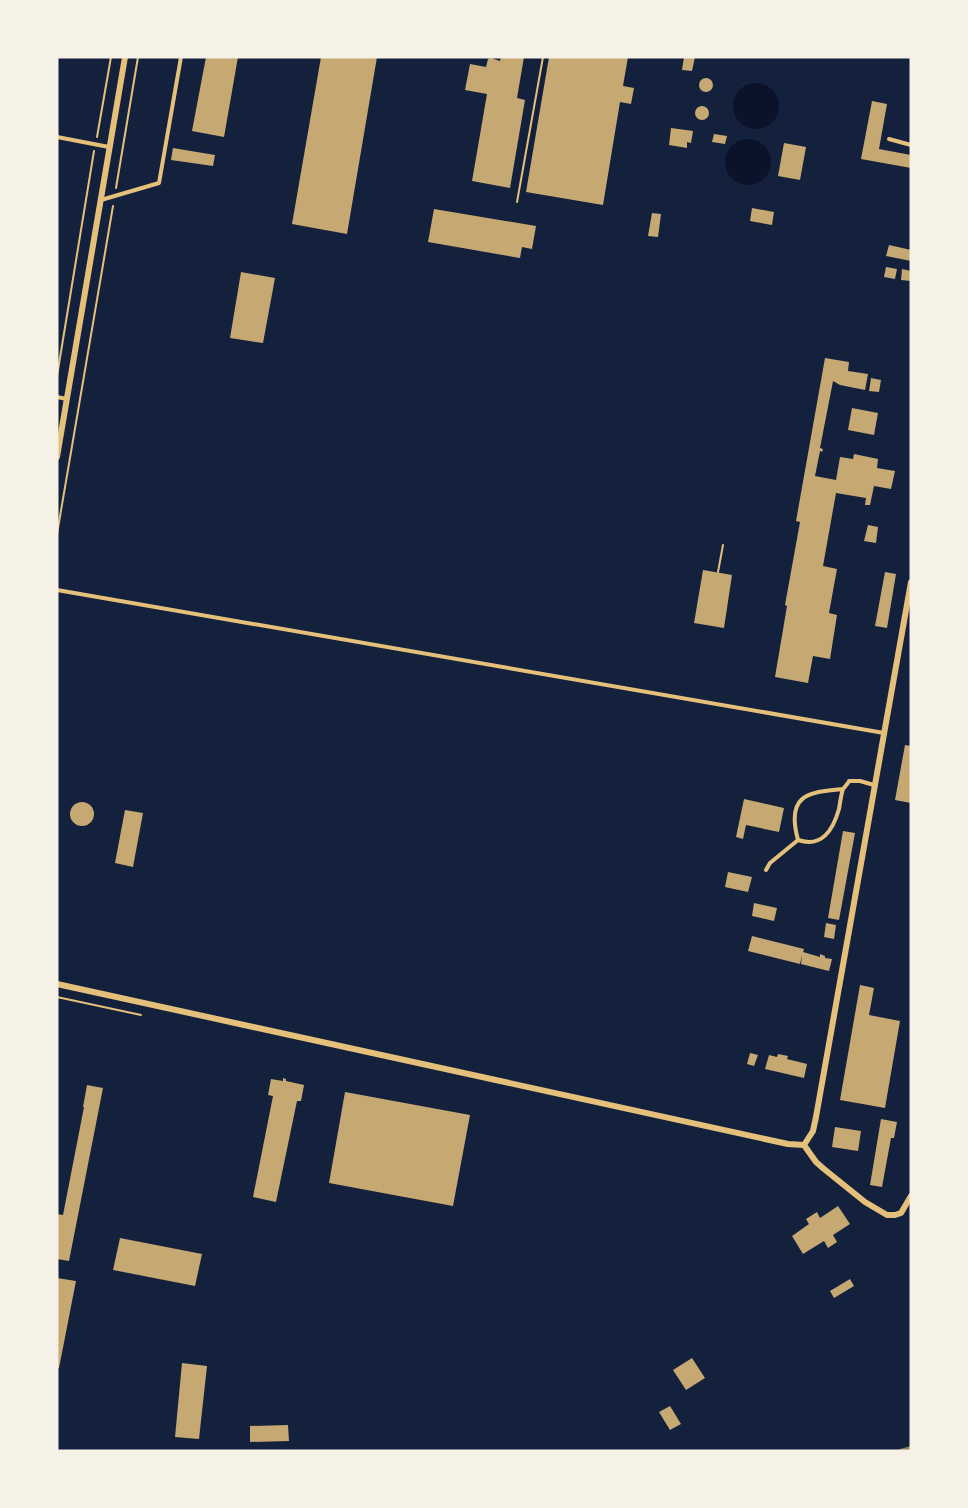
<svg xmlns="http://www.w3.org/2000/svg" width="968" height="1508" viewBox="0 0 968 1508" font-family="'Asap Condensed',sans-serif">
  <rect width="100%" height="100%" fill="#14213d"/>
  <path fill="#0b132b" d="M733 106a23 23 0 1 1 46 0a23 23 0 1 1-46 0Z
    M725 162a23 23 0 1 1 46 0a23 23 0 1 1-46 0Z"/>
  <path fill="#c6a872" d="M206 57H238L224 137 192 131Z
    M321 57H377L347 234 292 224Z
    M501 57H524L517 98 525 100 510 188 472 181 487 94 465 90 470 64 486 67 488 59 491 58 500 61Z
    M549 57H628L623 86 634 88 631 104 620 102 603 205 526 192Z
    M684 57H695L692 71 682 70Z
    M699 85a7 7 0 1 1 14 0a7 7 0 1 1-14 0Z
    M872 101 887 104 879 149 911 155V168L861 159Z
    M695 113a7 7 0 1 1 14 0a7 7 0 1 1-14 0Z
    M671 128 693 131 691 143 687 142V148L669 145Z
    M714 134 727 136 725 144 712 142Z
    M784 143 806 147 800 180 778 176Z
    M173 148 215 155 213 166 171 160Z
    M752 208 774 212 772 225 750 221Z
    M434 209 536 226 532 249 522 247 520 258 428 242Z
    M652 213 661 214 658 237 648 236Z
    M889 245 911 250V261L886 256Z
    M886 267 897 269 895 279 884 277Z
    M902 269 911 271V281L901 280Z
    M241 272 275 278 263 343 230 338Z
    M825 358 849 362 848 371 868 374 865 390 840 385 833 381 820 448 823 449 822 452 820 451 815 476 836 480 840 457 853 459 854 454 878 459 877 468 895 471 891 489 874 486 870 505H865L866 498 836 493 823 566 837 569 829 613 837 615 830 659 813 656 808 683 775 677 787 606 785 605 800 522 796 521Z
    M871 378 881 380 879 392 869 391Z
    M852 408 878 413 874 435 848 430Z
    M868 525 878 527 876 543 864 541Z
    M703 570 732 575 724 628 694 623Z
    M885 572 896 574 887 628 875 626Z
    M905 745 911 746V803L895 800Z
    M744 799 784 808 779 832 746 825 743 839 736 837Z
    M70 814a12 12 0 1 1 24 0a12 12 0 1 1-24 0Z
    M125 810 143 813 133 867 115 863Z
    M843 831 855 833 839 920 828 918Z
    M728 872 752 877 748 892 725 887Z
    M754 903 777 908 774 921 752 916Z
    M826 923 836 925 834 939 824 937Z
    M752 936 804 949 803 952 820 957V954L825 956V958L832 959 829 971 801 964 802 955 800 964 748 951Z
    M860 985 874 988 869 1015 900 1021 885 1108 840 1100Z
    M750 1053 758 1055 754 1066 747 1064Z
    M778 1054 788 1056 787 1059 807 1064 804 1078 765 1069 769 1055 777 1057Z
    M283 1078 286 1079V1081L304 1085 301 1101H297L276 1202 253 1197 273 1096 268 1095 271 1079 283 1081Z
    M87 1085 103 1088 69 1261 57 1259V1214L63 1215 84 1107H83Z
    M345 1092 470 1115 453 1206 329 1183Z
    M881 1119 897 1122 894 1138H891L882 1187 870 1185Z
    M835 1127 861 1131 858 1151 832 1147Z
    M838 1206 850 1224 833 1235 837 1242 828 1248 824 1241 803 1254 792 1236 809 1224 806 1219 817 1212 820 1218Z
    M120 1238 202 1254 195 1286 113 1270Z
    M57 1278 76 1281 59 1368H57Z
    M850 1279 854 1286 834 1298 830 1291Z
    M692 1358 705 1378 686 1390 673 1370Z
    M182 1363 207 1366 199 1439 175 1437Z
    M670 1406 681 1424 670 1430 659 1412Z
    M288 1425 289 1441 250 1442V1426Z"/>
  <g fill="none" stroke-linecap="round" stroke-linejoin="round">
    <path stroke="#e5c07b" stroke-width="2" d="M97 137 111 57
      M116 188 138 57
      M517 202 543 57
      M57 376 94 151
      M57 534 113 206
      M718 572 723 545
      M57 997 141 1015"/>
    <path stroke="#e5c07b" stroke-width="4" d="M57 137 109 147
      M889 139 911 145
      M101 200 159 183 181 57
      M57 397 67 399
      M57 590 884 733
      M843 789C806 792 786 796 798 840 822 848 833 830 839 809 840 803 841 795 843 789 843 789 849 782 849 781H860L874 785
      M766 870 770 863 798 840"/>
    <path stroke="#e5c07b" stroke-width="6" d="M57 457 125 57
      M57 984 788 1144 804 1145
      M804 1145 813 1131 816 1117 911 582
      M804 1145 816 1162 824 1169 865 1202 887 1215H895L901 1213 911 1196"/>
    <path stroke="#918062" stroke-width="4" d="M901 1451 911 1448"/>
  </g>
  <rect width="968" height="1508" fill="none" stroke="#f6f1e7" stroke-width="117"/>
</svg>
